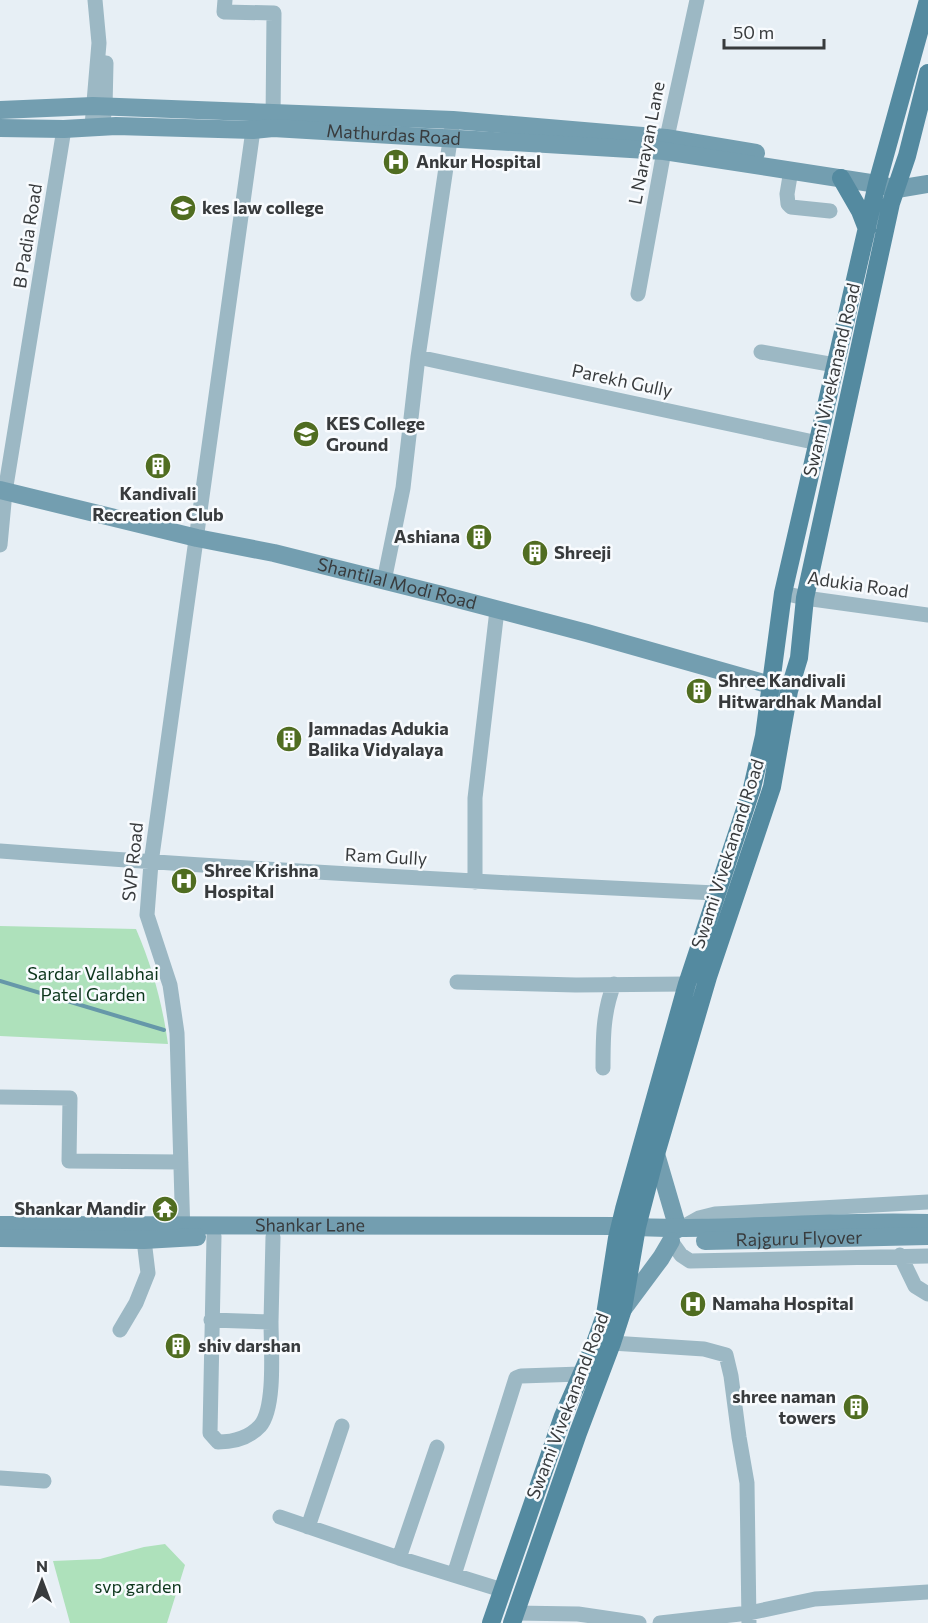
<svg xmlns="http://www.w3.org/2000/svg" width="928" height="1623" viewBox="0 0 928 1623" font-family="Commissioner,sans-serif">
  <rect width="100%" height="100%" fill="#e7eff5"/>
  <path fill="#aee1bb" d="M0 926 136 929C153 969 162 1002 168 1044L0 1036Z
    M165 1544 185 1565 167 1623H70L53 1561 100 1559 144 1547Z"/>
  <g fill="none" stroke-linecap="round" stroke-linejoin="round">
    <path stroke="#6698a9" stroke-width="4" d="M0 981 164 1030"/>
    <path stroke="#9cb8c4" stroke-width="15" d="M225 0 224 12 274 13 273 122
      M92 126 99 43 95 0
      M102 126 105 108 106 63
      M791 170 787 194 788 204 791 207 830 211
      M638 294 664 151 697 0
      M761 352 835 365
      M418 357 818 443
      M0 545 5 492 64 129
      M384 581 403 488 418 357 452 127
      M783 593 805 598 928 615
      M0 851C239 869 477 882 716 893
      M475 882V798L497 610
      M457 982 576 985 687 984
      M603 1068C603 1038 603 1012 614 984
      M0 1097 70 1098 69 1161 181 1162
      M681 1228 699 1218 715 1214 928 1202
      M183 1235 177 1033 170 985 147 915 151 863 253 130
      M671 1241 681 1255 690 1261 928 1256
      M900 1255 915 1286 928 1294
      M211 1320 271 1322C271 1346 276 1408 260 1426 249 1438 233 1442 218 1442L210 1433 214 1236
      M271 1322 273 1237
      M120 1330 136 1303 148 1273 144 1240
      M612 1343 704 1349 726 1355 731 1376 739 1437 747 1483 749 1623
      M0 1478 44 1481
      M280 1517 399 1558 502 1590
      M308 1527 342 1426
      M399 1558 437 1447
      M454 1575 516 1378 521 1376 581 1374
      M514 1613 578 1614 639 1623
      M660 1623 749 1613 815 1599 928 1592"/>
    <g stroke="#739eb0" stroke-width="18">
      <path d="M0 110 93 106 453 120 666 138 756 153"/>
      <path id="s1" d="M0 128 64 129 116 126 253 130 273 128 664 151 877 184 897 189 928 184"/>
      <path id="s2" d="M0 490 197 538 274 553 446 596 587 633 785 689"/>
      <path d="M656 1154 678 1229"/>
      <path id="s3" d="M0 1225 620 1226C723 1233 825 1219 928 1223"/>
      <path d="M0 1238 144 1240 197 1237"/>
      <path id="s4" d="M705 1241 928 1236"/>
      <path d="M623 1309 661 1258 671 1241"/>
    </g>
    <path stroke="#548aa0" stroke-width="18" d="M841 178 860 211 867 229
      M491 1623 563 1416 595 1343 605 1315 617 1238 624 1209 687 984 752 788 764 736 783 593 877 184 928 0
      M512 1623 578 1433 612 1343 623 1309 637 1227 656 1154 708 977 772 787 789 691 799 658 805 598 891 203 907 156 928 73"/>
  </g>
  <defs>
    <symbol id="hospital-disc" viewBox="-11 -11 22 22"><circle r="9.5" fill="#506d21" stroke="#f8fbfe"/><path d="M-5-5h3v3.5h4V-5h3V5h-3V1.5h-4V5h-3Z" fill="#fff"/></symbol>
    <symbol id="university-disc" viewBox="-11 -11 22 22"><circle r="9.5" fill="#506d21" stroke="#f8fbfe"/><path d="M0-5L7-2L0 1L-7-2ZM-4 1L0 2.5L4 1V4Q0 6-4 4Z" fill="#fff"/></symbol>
    <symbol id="building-disc" viewBox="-11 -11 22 22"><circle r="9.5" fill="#506d21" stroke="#f8fbfe"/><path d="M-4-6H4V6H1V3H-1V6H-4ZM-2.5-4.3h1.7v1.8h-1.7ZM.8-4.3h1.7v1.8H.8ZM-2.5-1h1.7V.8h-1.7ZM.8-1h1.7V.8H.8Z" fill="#fff"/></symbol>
    <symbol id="temple-disc" viewBox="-11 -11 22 22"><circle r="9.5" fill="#506d21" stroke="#f8fbfe"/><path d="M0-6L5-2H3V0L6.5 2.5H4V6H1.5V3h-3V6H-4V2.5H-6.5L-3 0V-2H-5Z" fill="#fff"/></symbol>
  </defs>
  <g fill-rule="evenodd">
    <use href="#hospital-disc" x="381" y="147" width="30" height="30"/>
    <use href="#university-disc" x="168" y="193" width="30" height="30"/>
    <use href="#university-disc" x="291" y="419" width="30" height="30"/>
    <use href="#building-disc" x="143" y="451" width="30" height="30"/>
    <use href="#building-disc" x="464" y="522" width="30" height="30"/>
    <use href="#building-disc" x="520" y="538" width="30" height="30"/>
    <use href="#building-disc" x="684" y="676" width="30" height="30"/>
    <use href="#building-disc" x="274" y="724" width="30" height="30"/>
    <use href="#hospital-disc" x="169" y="866" width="30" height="30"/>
    <use href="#temple-disc" x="150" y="1194" width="30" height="30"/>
    <use href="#hospital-disc" x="678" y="1289" width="30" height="30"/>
    <use href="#building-disc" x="163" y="1331" width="30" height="30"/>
    <use href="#building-disc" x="841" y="1392" width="30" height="30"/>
  </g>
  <g text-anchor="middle" stroke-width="5" stroke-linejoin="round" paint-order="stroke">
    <g font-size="18" fill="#383b3d" stroke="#f8fbfe">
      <text dy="6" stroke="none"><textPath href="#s1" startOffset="394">Mathurdas Road</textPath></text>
      <text transform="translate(647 143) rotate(-79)" y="6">L Narayan Lane</text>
      <text transform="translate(28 236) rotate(-81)" y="6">B Padia Road</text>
      <text transform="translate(832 380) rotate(-77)" y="6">Swami Vivekanand Road</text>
      <text transform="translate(622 381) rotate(12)" y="6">Parekh Gully</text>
      <text dy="6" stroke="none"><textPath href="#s2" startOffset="408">Shantilal Modi Road</textPath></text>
      <text transform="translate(858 585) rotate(8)" y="6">Adukia Road</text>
      <text transform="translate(728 854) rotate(-72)" y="6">Swami Vivekanand Road</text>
      <text transform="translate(386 857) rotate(3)" y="6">Ram Gully</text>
      <text transform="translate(133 862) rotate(-84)" y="6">SVP Road</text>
      <text dy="6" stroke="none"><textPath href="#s3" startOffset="310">Shankar Lane</textPath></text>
      <text dy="6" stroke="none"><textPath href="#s4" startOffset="94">Rajguru Flyover</textPath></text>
      <text transform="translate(568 1406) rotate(-69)" y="6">Swami Vivekanand Road</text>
    </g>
    <g font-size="18" font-weight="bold" fill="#383b3d" stroke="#f8fbfe" text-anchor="start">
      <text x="416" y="168">Ankur Hospital</text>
      <text x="202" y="214">kes law college</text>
      <text x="326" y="430">KES College<tspan x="326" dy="21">Ground</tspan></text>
      <text x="158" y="500" text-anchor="middle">Kandivali<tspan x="158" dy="21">Recreation Club</tspan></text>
      <text x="460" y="543" text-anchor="end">Ashiana</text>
      <text x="554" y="559">Shreeji</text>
      <text x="718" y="687">Shree Kandivali<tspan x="718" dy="21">Hitwardhak Mandal</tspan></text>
      <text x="308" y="735">Jamnadas Adukia<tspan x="308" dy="21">Balika Vidyalaya</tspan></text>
      <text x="204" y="877">Shree Krishna<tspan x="204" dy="21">Hospital</tspan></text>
      <text x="146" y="1215" text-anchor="end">Shankar Mandir</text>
      <text x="712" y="1310">Namaha Hospital</text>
      <text x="198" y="1352">shiv darshan</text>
      <text x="836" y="1403" text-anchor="end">shree naman<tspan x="836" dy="21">towers</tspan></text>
    </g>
    <g font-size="18" fill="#0d361c" stroke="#f8fbfe">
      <text x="93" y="980">Sardar Vallabhai<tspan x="93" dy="21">Patel Garden</tspan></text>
      <text x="138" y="1593">svp garden</text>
    </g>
  </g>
  <g transform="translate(42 1581)" stroke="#f8fbfe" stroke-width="4.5" paint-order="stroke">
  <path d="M0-4.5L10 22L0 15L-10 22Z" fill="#383b3d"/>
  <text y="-9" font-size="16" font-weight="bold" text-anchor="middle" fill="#383b3d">N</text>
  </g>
  <path d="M724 39v9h100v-9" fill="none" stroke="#383b3d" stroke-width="3"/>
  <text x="733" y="39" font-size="18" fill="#383b3d" stroke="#f8fbfe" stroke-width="4.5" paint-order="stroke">50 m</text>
</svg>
